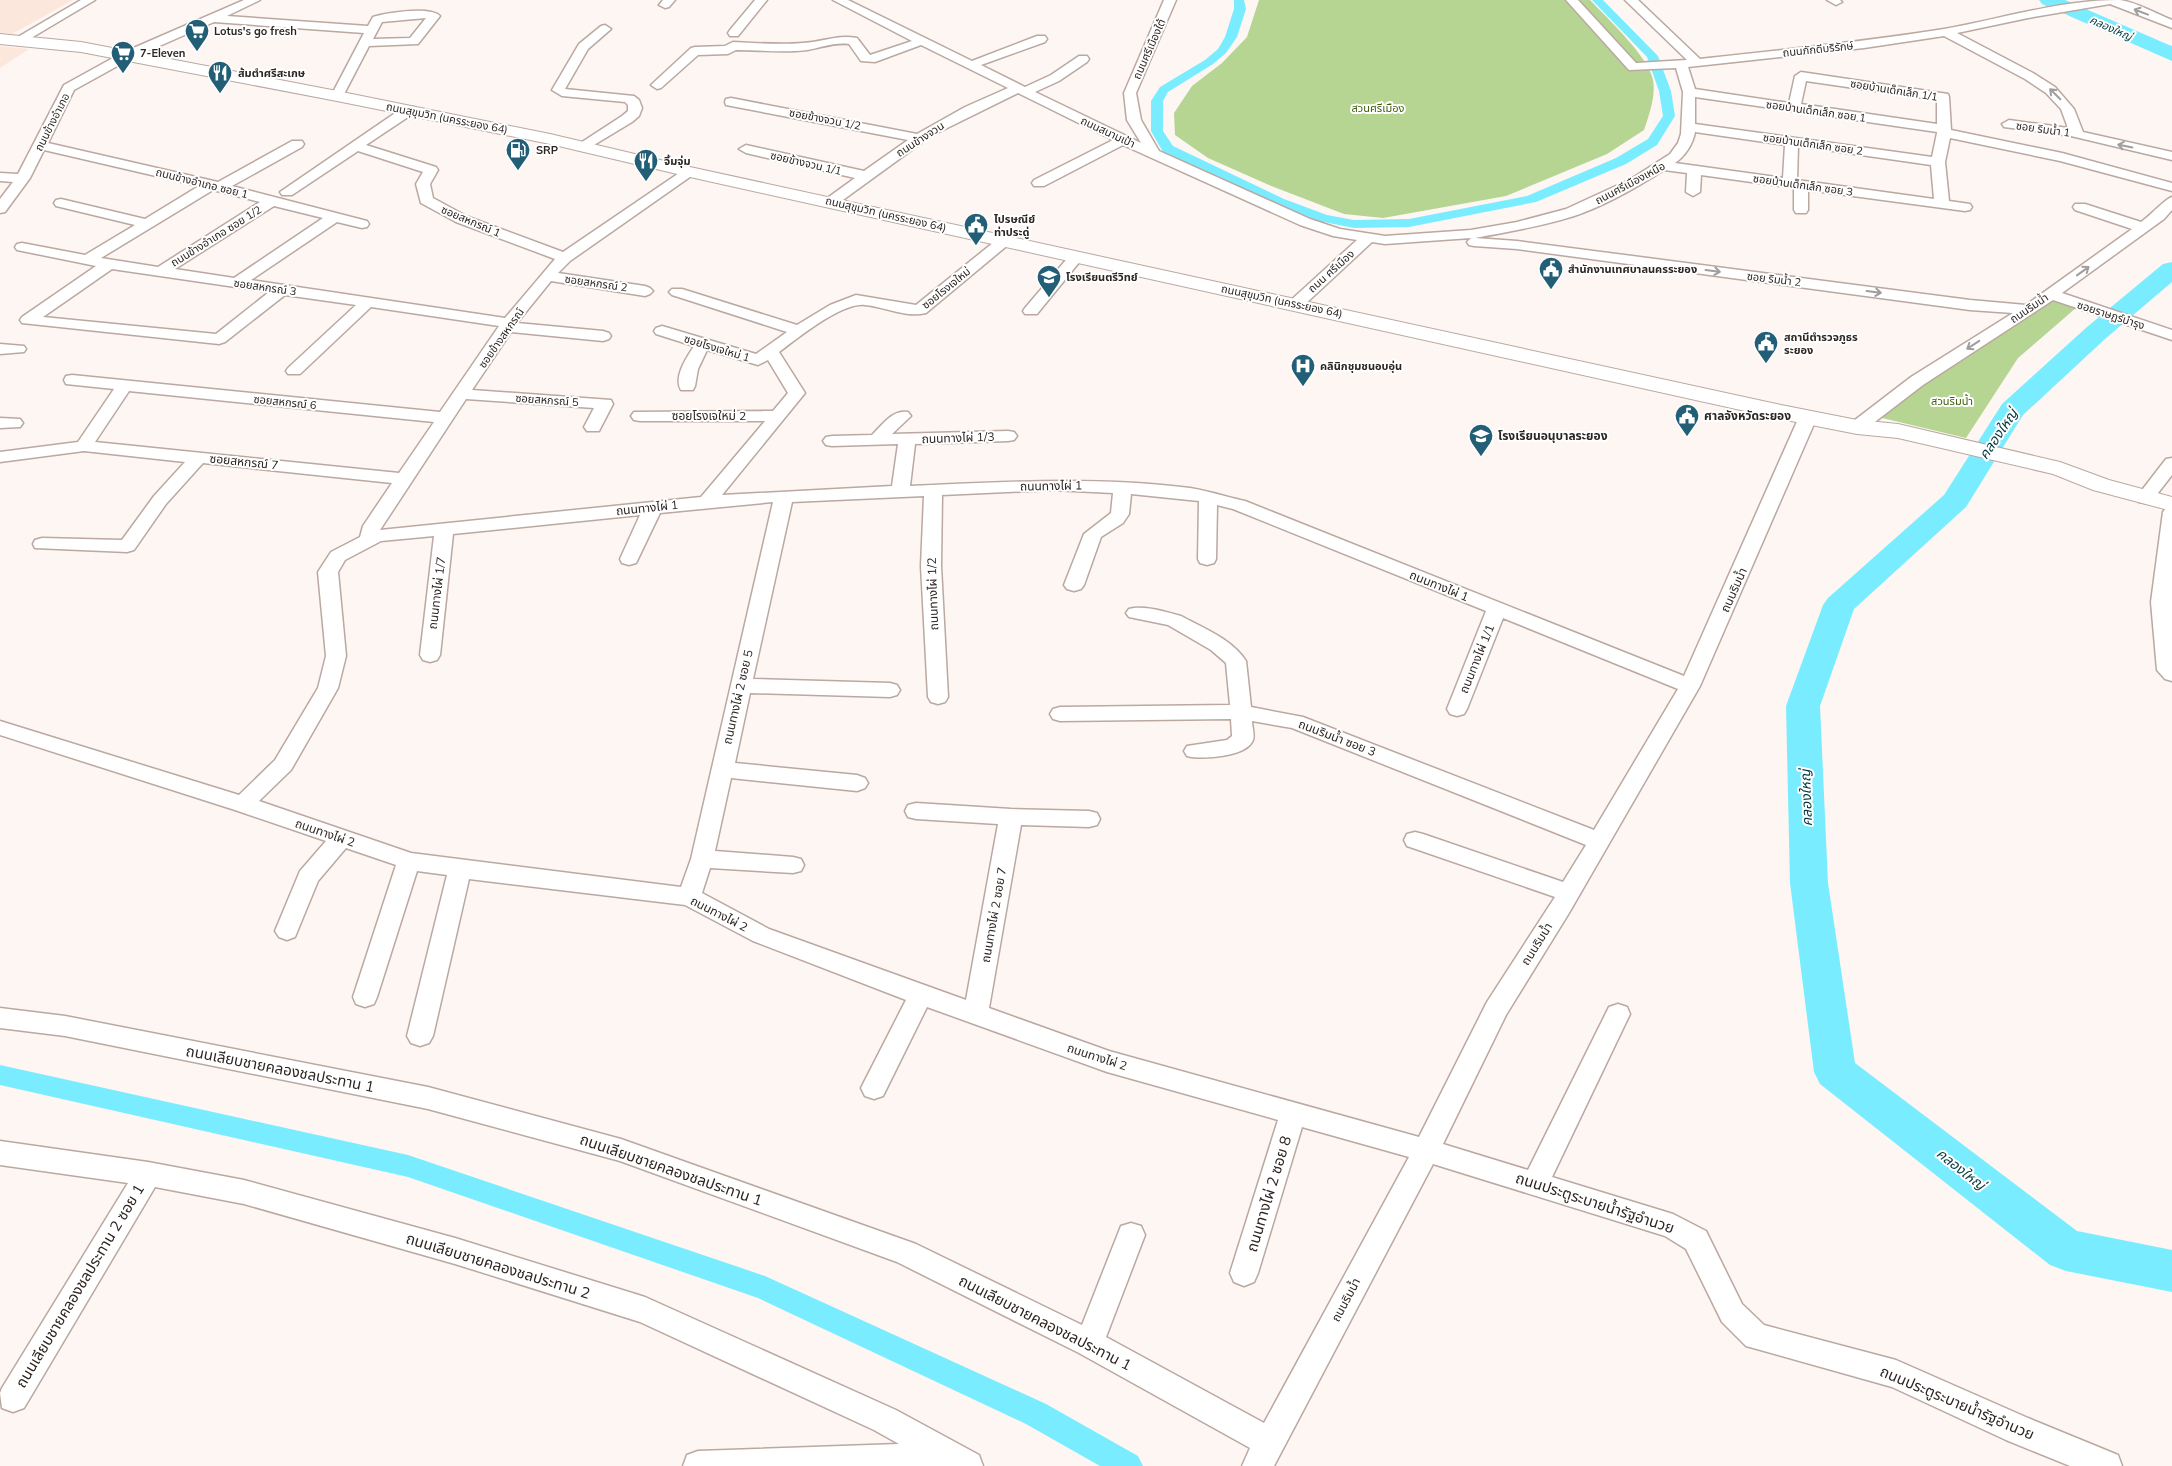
<svg xmlns="http://www.w3.org/2000/svg" width="2172" height="1466" viewBox="0 0 2172 1466" font-family="Mulish,'Noto Sans Thai',sans-serif">
  <rect width="100%" height="100%" fill="#fdf6f2"/>
  <path fill="#fce7dd" d="M0 0H73L12 34 0 33Z
    M0 46 29 49 0 68Z"/>
  <path fill="#b6d592" d="M1259 0H1590C1607 18 1649 57 1653 80 1656 96 1649 115 1644 130L1607 154 1506 196 1383 218 1344 214 1269 185 1208 158 1175 135 1174 113 1192 86 1222 63 1247 37Z
    M2053 297 2077 307 2018 358 1966 438 1878 417 1926 380Z"/>
  <g fill="none" stroke-linecap="round" stroke-linejoin="round">
    <path fill="#79edff" fill-rule="evenodd" d="M1234 0H1244L1246 9 1237 37 1226 53 1213 64 1168 92 1163 101V131L1173 146 1284 199 1327 215 1354 220 1409 219 1527 196 1616 158 1648 139 1663 116 1659 91 1647 57 1592 0H1603L1658 56 1671 91 1675 116 1657 145 1626 164 1536 202 1409 227 1354 228 1319 221 1274 205 1163 152 1151 131V101L1160 87 1205 60 1218 49 1225 37 1234 9Z
      M0 1065 408 1155 765 1276 1046 1404 1138 1456 1143 1466H1100L1026 1424 758 1298 408 1177 0 1085Z"/>
    <path fill="#79edff" fill-rule="evenodd" d="M2039 0H2065L2169 45 2172 46V61L2042 4Z
      M2172 262V282L2105 339 2023 415 1966 507 1854 609 1820 706 1828 883 1855 1063 2077 1231 2172 1250V1292L2066 1271 2050 1265 1820 1084 1814 1072 1790 883 1786 706 1823 605 1828 598 1944 495 2002 404 2087 327 2163 264Z"/>
    <defs>
      <path id="street" d="M81 0H95L21 44 17 45 11 41Z
        M244 0H260L227 16 368 26 373 17C386 13 430 6 440 16L418 44 369 46 343 96 337 100 331 96 364 33 214 22 130 59 74 90 48 143 218 182 292 141H302L304 144 302 147 232 186 367 221 369 224 367 227 362 228 337 222 251 280 505 318 555 259 456 222 421 203 416 184 423 172 358 151 292 195H282L280 192 404 107H414L416 110 414 113 366 145 436 167 438 170 430 184 433 198 466 216 563 252 685 169 690 168 697 172 570 261 558 273 645 286 650 288 653 291 650 294 645 296 551 281 517 323 603 331 609 333 611 336 609 339 603 341 511 332 472 390 611 400 613 404 599 431H587L584 427 594 408 466 399 380 530 701 497 765 421H640L634 420 631 416 634 412 773 411 788 393 768 360 758 365 707 350 698 369 695 386 693 390H681C673 377 687 357 694 346L656 334 654 331 656 328 662 326 756 354 787 332 672 295 669 292 672 289H682L797 325 830 305 856 295 916 305 999 238H1009L1011 241 1009 244 926 313C905 318 886 307 865 305 842 302 798 338 779 352L805 393 722 495 892 486 898 444 832 446 826 445 823 441 826 437 832 436 872 435C882 425 893 409 908 412L911 416 892 434 1008 431 1014 432 1017 436 1014 440 1008 441 915 444 910 486C1003 482 1097 476 1190 488 1209 491 1227 497 1245 501L1684 676 1799 417 1802 413H1814L1817 417 1700 686 1569 913 1506 1015 1443 1144 1528 1170 1609 1007 1618 1004 1627 1007 1630 1014 1552 1177 1673 1214 1706 1231 1742 1304 1764 1325 1896 1360 2028 1418 2118 1455 2122 1466H2070L2006 1440 1892 1387 1746 1346 1722 1322 1686 1249 1665 1236 1433 1164 1274 1466H1242L1250 1448 1079 1353 897 1262 620 1161 428 1109 65 1036 0 1028V1008L65 1016 428 1087 621 1139 916 1244 1082 1325 1121 1226 1131 1223 1141 1226 1145 1235 1106 1337 1264 1423 1409 1157 1302 1127 1258 1273 1254 1282 1244 1286 1234 1282 1230 1273 1278 1120 1107 1072 927 1007 883 1096 874 1099 865 1096 861 1088 906 1000 753 941 685 905 469 879 433 1036 429 1043 420 1046 411 1043 407 1036 447 875 417 871 377 997 374 1004 365 1007 356 1004 353 997 396 865 346 848 318 881 295 937 287 940 279 937 275 931 300 871 326 841 235 810 0 735V721L239 795 275 760 318 688 326 656 318 572 331 552 360 537 363 526 392 483 203 463 166 504 134 550 127 552 35 548 33 544 35 540 42 538 122 540 154 496 185 462 84 451 0 462V452L78 442 114 389 66 384 64 380 66 376 72 375 440 412 499 326 371 307 300 374H288L286 371 288 368 356 305 285 295 225 342 219 344 22 323 20 320 22 317 96 266 17 250 15 247 17 244 22 243 85 255 135 225 56 206 54 203 56 200 61 199 145 219 199 186 44 150 30 178 5 212 0 213V199L13 182 0 181V173L18 174 64 85 122 53ZM426 18 410 38 373 39 382 22ZM213 190 260 202 158 267 101 258ZM274 206 323 218 234 278 175 269ZM112 269 269 292 216 334 43 317ZM129 391 434 422 399 473 95 442ZM1053 490 1113 493 1111 513 1084 534 1064 585 1067 589 1074 591 1081 589 1084 585 1101 537 1123 523 1129 514 1131 494 1199 501 1198 559 1200 563 1207 565 1214 563 1216 559 1217 505 1233 509 1486 611 1447 709 1450 714 1457 716 1464 714 1467 709 1503 618 1678 689 1594 830 1303 717 1251 707 1246 661C1232 639 1203 628 1181 616 1166 612 1144 605 1129 609L1126 613 1129 617 1168 625 1211 650 1226 663 1230 705 1060 707 1053 709 1050 714 1053 719 1060 721 1231 719 1232 736 1227 740 1187 746 1184 751 1187 756C1201 760 1247 757 1253 740 1255 735 1252 727 1252 721L1292 728 1586 845 1563 882 1423 834 1415 832 1407 834 1404 840 1407 846 1555 897 1487 1002 1419 1137 1109 1051 989 1008 1021 825 1089 827 1097 825 1100 819 1097 813 1089 811 1011 809 916 803 908 805 905 811 908 817 916 819 998 824 966 1000 769 929 702 893 710 868 793 873 801 871 804 865 801 859 793 857 715 851 731 778 857 791 865 788 868 783 865 778 857 775 735 763 750 693 890 697 897 695 900 690 897 685 890 683 753 679 792 502 924 496 921 566 928 697 931 702 938 704 945 702 948 697 941 566 942 495ZM773 502 691 859 681 887 411 853 259 801 291 770 338 688 346 656 338 572 345 560 381 541 434 536 420 655 423 660 430 662 437 660 440 655 453 534 640 515 620 559 622 563 629 565 636 563 638 559 660 513Z
        M663 0H675L669 7 665 8 659 5Z
        M755 0H767L738 36H730L728 33 730 30Z
        M833 0H848L972 61 1037 36H1045L1047 39 1045 42 981 65 1025 87 1051 75 1079 56H1087L1089 59 1087 62 1059 81 1035 92 1141 143 1127 120 1124 93 1164 0H1176L1136 93 1141 120 1159 151 1310 219 1340 229 1385 236 1471 230 1517 222 1566 209 1631 179 1670 154 1678 143 1681 134 1683 92 1676 68 1629 70 1566 0H1578L1636 63 1687 60 1625 0H1638L1700 59C1781 50 1863 42 1944 29 2001 19 2060 0 2119 0 2134 1 2157 14 2172 20V28L2110 4 2028 18 1957 33 2033 73 2055 87 2074 109 2083 132 2172 152V160L2071 136 2004 127 2002 124 2009 120 2068 128 2061 109 2046 93 2025 79 1944 36 1864 48 1688 67 1695 89 1789 103 1795 76 1801 72 1948 94 1949 97 1951 130 2062 153 2172 183V191L2060 161 1950 138 1945 162 1949 201 1970 204 1972 207 1970 210 1965 211 1808 190V210L1806 213H1796L1794 210V188L1701 175 1700 192 1693 196 1686 192 1687 173 1664 170C1639 186 1602 207 1574 216 1542 226 1509 232 1475 238L1517 241 1970 300 2026 305 2132 229 2075 210 2073 207 2075 204H2085L2141 222C2149 217 2166 198 2172 197V210L2164 219 2062 293 2172 330V340L2053 300 1923 385 1863 431H1851L1848 427 1851 423 1911 377 2013 313 1970 310 1517 249 1474 246 1469 245 1467 242 1471 238 1385 244 1372 242 1302 307H1290L1288 304 1290 301 1357 240 1333 236 1300 225 1123 145 1044 186H1034L1032 183 1034 180 1113 140 1018 93 931 136 836 205H826L824 202 826 199 855 178 746 153 739 149 746 145 864 171 908 140 726 105 725 102 726 99 731 98 917 134 965 107 1008 88 921 45 875 62 861 61 849 44C834 42 821 48 807 50 783 53 759 50 736 50L728 54 698 55 661 88 657 89 651 85 691 48 695 47 725 46 733 42C756 43 780 45 803 43 823 42 838 34 857 38L870 55 912 41ZM1806 81 1937 100V124L1801 104ZM1695 97 1937 132V133L1932 157 1695 124ZM1695 132 1785 145 1783 178 1675 163C1685 156 1693 144 1695 132ZM1798 146 1931 165 1934 199 1797 180Z
        M1827 0H1840L1842 2 1836 5Z
        M605 25 611 29 588 49 565 89 634 96 639 100 642 108 639 116 632 122 584 151 579 150 577 147 579 144 622 116 628 111V105L625 102 562 96 552 90 579 44 601 26Z
        M1076 253 1081 254 1083 257 1081 260 1037 314H1025L1023 311 1025 308 1071 254Z
        M0 344 24 346 26 349 24 352 0 354Z
        M0 418 20 419 23 423 20 427 0 428Z
        M2172 458V475L2151 502 2145 503 2139 502 2136 498 2139 494 2166 459Z
        M2172 507V681L2165 679 2157 670 2151 602 2163 512 2166 508Z
        M0 1141 148 1162 244 1180 455 1238 645 1297 896 1410 979 1455 983 1466H683L687 1455 698 1451 899 1444 874 1430 640 1322 455 1264 244 1204 155 1187 24 1408 13 1412 2 1408 0 1393 2 1388 128 1183 0 1165Z"/>
      <path id="secondary" d="M0 34 81 42 337 91 550 134 690 167 1781 405 1857 420 1898 424 2060 462 2109 480 2172 497V511L2093 490 2053 474 1898 438 1857 434 1781 419 690 177 550 144 337 101 81 52 0 44Z"/>
    </defs>
    <use href="#street" stroke="#baa8a1" stroke-width="3"/>
    <use href="#secondary" stroke="#baa8a1" stroke-width="2"/>
    <use href="#street" fill="#fff" fill-rule="evenodd"/>
    <use href="#secondary" fill="#fff" fill-rule="evenodd"/>
  </g>
  <defs><path id="oneway-shaft" d="M-6 0H5M1.5-3L5.5 0L1.5 3" fill="none" stroke-width="1.6" stroke-linecap="round" stroke-linejoin="round" transform="scale(1.25)"/></defs>
  <g stroke="#a09d9c">
    <use href="#oneway-shaft" transform="translate(2141 12) rotate(-159)"/>
    <use href="#oneway-shaft" transform="translate(2055 94) rotate(-135)"/>
    <use href="#oneway-shaft" transform="translate(2125 146) rotate(-168)"/>
    <use href="#oneway-shaft" transform="translate(1713 271) rotate(7)"/>
    <use href="#oneway-shaft" transform="translate(2083 271) rotate(-36)"/>
    <use href="#oneway-shaft" transform="translate(1874 292) rotate(7)"/>
    <use href="#oneway-shaft" transform="translate(1973 345) rotate(147)"/>
  </g>
  <defs>
    <symbol id="supermarket-pin" viewBox="-11 -11 22 30"><path d="M0 17L-7.5 6A9.5 9.5 0 1 1 7.5 6Z" fill="#235e77" stroke="#fff"/><path d="M-6-5.5h2.5l.6 2H6L4.5 2H-2.5L-4.4-4H-6ZM-1.5 3.2a1.3 1.3 0 1 0 .1 0ZM3 3.2a1.3 1.3 0 1 0 .1 0Z" fill="#fff"/></symbol>
    <symbol id="restaurant-pin" viewBox="-11 -11 22 30"><path d="M0 17L-7.5 6A9.5 9.5 0 1 1 7.5 6Z" fill="#235e77" stroke="#fff"/><path d="M-5-6h1v4h1v-4h1v4h1v-4h1v5L-1.5 .5V6h-2V.5L-5-1ZM5-6V6H3V1.5H1.5Q1.5-4 5-6Z" fill="#fff"/></symbol>
    <symbol id="fuel-pin" viewBox="-11 -11 22 30"><path d="M0 17L-7.5 6A9.5 9.5 0 1 1 7.5 6Z" fill="#235e77" stroke="#fff"/><path d="M-5.5-6h7V0h2V4h1.3V-2.5L3-4.5l.8-.8L6-3V5H2.5V1h-1V6h-7ZM-4.2-4.7v3.2H.2V-4.7Z" fill="#fff"/></symbol>
    <symbol id="civic-pin" viewBox="-11 -11 22 30"><path d="M0 17L-7.5 6A9.5 9.5 0 1 1 7.5 6Z" fill="#235e77" stroke="#fff"/><path d="M-.6-6.5H3V-4.5H.6V-3L4-1V1h2V6H-6V1h2V-1L-.6-3ZM-1.2 2.5V6h2.4V2.5Z" fill="#fff"/></symbol>
    <symbol id="school-pin" viewBox="-11 -11 22 30"><path d="M0 17L-7.5 6A9.5 9.5 0 1 1 7.5 6Z" fill="#235e77" stroke="#fff"/><path d="M0-5L7-2L0 1L-7-2ZM-4 1L0 2.5L4 1V4Q0 6-4 4Z" fill="#fff"/></symbol>
    <symbol id="hospital-pin" viewBox="-11 -11 22 30"><path d="M0 17L-7.5 6A9.5 9.5 0 1 1 7.5 6Z" fill="#235e77" stroke="#fff"/><path d="M-5-5h3v3.5h4V-5h3V5h-3V1.5h-4V5h-3Z" fill="#fff"/></symbol>
  </defs>
  <g fill-rule="evenodd">
    <use href="#supermarket-pin" x="183" y="17" width="28" height="38"/>
    <use href="#supermarket-pin" x="109" y="39" width="28" height="38"/>
    <use href="#restaurant-pin" x="206" y="59" width="28" height="38"/>
    <use href="#fuel-pin" x="504" y="136" width="28" height="38"/>
    <use href="#restaurant-pin" x="632" y="147" width="28" height="38"/>
    <use href="#civic-pin" x="962" y="211" width="28" height="38"/>
    <use href="#civic-pin" x="1537" y="255" width="28" height="38"/>
    <use href="#school-pin" x="1035" y="263" width="28" height="38"/>
    <use href="#civic-pin" x="1752" y="329" width="28" height="38"/>
    <use href="#hospital-pin" x="1289" y="352" width="28" height="38"/>
    <use href="#civic-pin" x="1673" y="402" width="28" height="38"/>
    <use href="#school-pin" x="1467" y="422" width="28" height="38"/>
  </g>
  <g text-anchor="middle" stroke-width="4" stroke-linejoin="round" paint-order="stroke">
    <g font-size="11" font-style="italic" fill="#00383f" stroke="#fff">
      <text transform="translate(2111 28) rotate(24)" y="4">คลองใหญ่</text>
    </g>
    <g font-size="11" font-weight="bold" fill="#2c2522" stroke="#fff" text-anchor="start">
      <text x="214" y="35">Lotus's go fresh</text>
      <text x="140" y="57">7-Eleven</text>
      <text x="238" y="77">ส้มตำศรีสะเกษ</text>
      <text x="536" y="154">SRP</text>
      <text x="664" y="165">จิ้มจุ่ม</text>
      <text x="994" y="223">ไปรษณีย์<tspan x="994" dy="13">ท่าประดู่</tspan></text>
      <text x="1568" y="273">สำนักงานเทศบาลนครระยอง</text>
      <text x="1066" y="281">โรงเรียนตรีวิทย์</text>
      <text x="1784" y="341">สถานีตำรวจภูธร<tspan x="1784" dy="13">ระยอง</tspan></text>
      <text x="1320" y="370">คลินิกชุมชนอบอุ่น</text>
    </g>
    <g font-size="11" fill="#2c2522" stroke="#fff">
      <text transform="translate(1149 49) rotate(-66)" y="4">ถนนศรีเมืองใต้</text>
      <text transform="translate(1818 49) rotate(-6)" y="4">ถนนภักดีบริรักษ์</text>
      <text transform="translate(1894 90) rotate(9)" y="4">ซอยบ้านเด็กเล็ก 1/1</text>
      <text transform="translate(1816 111) rotate(8)" y="4">ซอยบ้านเด็กเล็ก ซอย 1</text>
      <text transform="translate(447 118) rotate(11)" y="4">ถนนสุขุมวิท (นครระยอง 64)</text>
      <text transform="translate(825 119) rotate(11)" y="4">ซอยข้างจวน 1/2</text>
      <text transform="translate(52 122) rotate(-63)" y="4">ถนนข้างอำเภอ</text>
      <text transform="translate(2043 129) rotate(8)" y="4">ซอย ริมน้ำ 1</text>
      <text transform="translate(1108 132) rotate(25)" y="4">ถนนสนามเป้า</text>
      <text transform="translate(920 139) rotate(-33)" y="4">ถนนข้างจวน</text>
      <text transform="translate(1813 144) rotate(8)" y="4">ซอยบ้านเด็กเล็ก ซอย 2</text>
      <text transform="translate(806 163) rotate(13)" y="4">ซอยข้างจวน 1/1</text>
      <text transform="translate(202 183) rotate(14)" y="4">ถนนข้างอำเภอ ซอย 1</text>
      <text transform="translate(1630 183) rotate(-28)" y="4">ถนนศรีเมืองเหนือ</text>
      <text transform="translate(1803 185) rotate(8)" y="4">ซอยบ้านเด็กเล็ก ซอย 3</text>
      <text transform="translate(886 214) rotate(13)" y="4">ถนนสุขุมวิท (นครระยอง 64)</text>
      <text transform="translate(471 221) rotate(23)" y="4">ซอยสหกรณ์ 1</text>
      <text transform="translate(216 236) rotate(-32)" y="4">ถนนข้างอำเภอ ซอย 1/2</text>
      <text transform="translate(1331 271) rotate(-42)" y="4">ถนน ศรีเมือง</text>
      <text transform="translate(1774 279) rotate(7)" y="4">ซอย ริมน้ำ 2</text>
      <text transform="translate(596 283) rotate(8)" y="4">ซอยสหกรณ์ 2</text>
      <text transform="translate(265 287) rotate(8)" y="4">ซอยสหกรณ์ 3</text>
      <text transform="translate(946 288) rotate(-39)" y="4">ซอยโรงเจใหม่</text>
      <text transform="translate(1282 301) rotate(12)" y="4">ถนนสุขุมวิท (นครระยอง 64)</text>
      <text transform="translate(2029 308) rotate(-34)" y="4">ถนนริมน้ำ</text>
      <text transform="translate(2111 315) rotate(18)" y="4">ซอยราษฎร์บำรุง</text>
      <text transform="translate(501 338) rotate(-55)" y="4">ซอยข้างสหกรณ์</text>
      <text transform="translate(717 348) rotate(17)" y="4">ซอยโรงเจใหม่ 1</text>
      <text transform="translate(547 400) rotate(4)" y="4">ซอยสหกรณ์ 5</text>
      <text transform="translate(285 402) rotate(6)" y="4">ซอยสหกรณ์ 6</text>
    </g>
    <g font-size="11" fill="#3f5d08" stroke="#fff">
      <text x="1378" y="112">สวนศรีเมือง</text>
      <text x="1952" y="405">สวนริมน้ำ</text>
    </g>
    <g font-size="12" fill="#2c2522" stroke="#fff">
      <text x="709" y="420">ซอยโรงเจใหม่ 2</text>
      <text transform="translate(958 438) rotate(-2)" y="4">ถนนทางไผ่ 1/3</text>
      <text transform="translate(244 462) rotate(6)" y="4">ซอยสหกรณ์ 7</text>
      <text transform="translate(1051 486) rotate(-1)" y="4">ถนนทางไผ่ 1</text>
      <text transform="translate(647 508) rotate(-6)" y="4">ถนนทางไผ่ 1</text>
      <text transform="translate(1439 586) rotate(22)" y="4">ถนนทางไผ่ 1</text>
      <text transform="translate(1734 590) rotate(-66)" y="4">ถนนริมน้ำ</text>
      <text transform="translate(437 593) rotate(-83)" y="4">ถนนทางไผ่ 1/7</text>
      <text transform="translate(933 594) rotate(-92)" y="4">ถนนทางไผ่ 1/2</text>
      <text transform="translate(1477 659) rotate(-68)" y="4">ถนนทางไผ่ 1/1</text>
      <text transform="translate(738 697) rotate(-77)" y="4">ถนนทางไผ่ 2 ซอย 5</text>
      <text transform="translate(1337 738) rotate(21)" y="4">ถนนริมน้ำ ซอย 3</text>
      <text transform="translate(325 833) rotate(19)" y="4">ถนนทางไผ่ 2</text>
      <text transform="translate(719 914) rotate(27)" y="4">ถนนทางไผ่ 2</text>
      <text transform="translate(994 915) rotate(-80)" y="4">ถนนทางไผ่ 2 ซอย 7</text>
      <text transform="translate(1537 944) rotate(-58)" y="4">ถนนริมน้ำ</text>
      <text transform="translate(1097 1057) rotate(18)" y="4">ถนนทางไผ่ 2</text>
      <text transform="translate(1346 1300) rotate(-62)" y="4">ถนนริมน้ำ</text>
    </g>
    <g font-size="12" font-weight="bold" fill="#2c2522" stroke="#fff" text-anchor="start">
      <text x="1704" y="420">ศาลจังหวัดระยอง</text>
      <text x="1498" y="440">โรงเรียนอนุบาลระยอง</text>
    </g>
    <g font-size="14" font-style="italic" fill="#00383f" stroke="#fff">
      <text transform="translate(1998 434) rotate(-56)" y="5">คลองใหญ่</text>
      <text transform="translate(1806 798) rotate(-92)" y="5">คลองใหญ่</text>
      <text transform="translate(1961 1169) rotate(38)" y="5">คลองใหญ่</text>
    </g>
    <g font-size="15" fill="#2c2522" stroke="#fff">
      <text transform="translate(280 1069) rotate(11)" y="5">ถนนเลียบชายคลองชลประทาน 1</text>
      <text transform="translate(671 1170) rotate(19)" y="5">ถนนเลียบชายคลองชลประทาน 1</text>
      <text transform="translate(1269 1194) rotate(-73)" y="5">ถนนทางไผ่ 2 ซอย 8</text>
      <text transform="translate(1595 1203) rotate(18)" y="5">ถนนประตูระบายน้ำรัฐอำนวย</text>
      <text transform="translate(498 1266) rotate(17)" y="5">ถนนเลียบชายคลองชลประทาน 2</text>
      <text transform="translate(80 1286) rotate(-59)" y="5">ถนนเลียบชายคลองชลประทาน 2 ซอย 1</text>
      <text transform="translate(1045 1323) rotate(27)" y="5">ถนนเลียบชายคลองชลประทาน 1</text>
      <text transform="translate(1957 1403) rotate(23)" y="5">ถนนประตูระบายน้ำรัฐอำนวย</text>
    </g>
  </g>
</svg>
